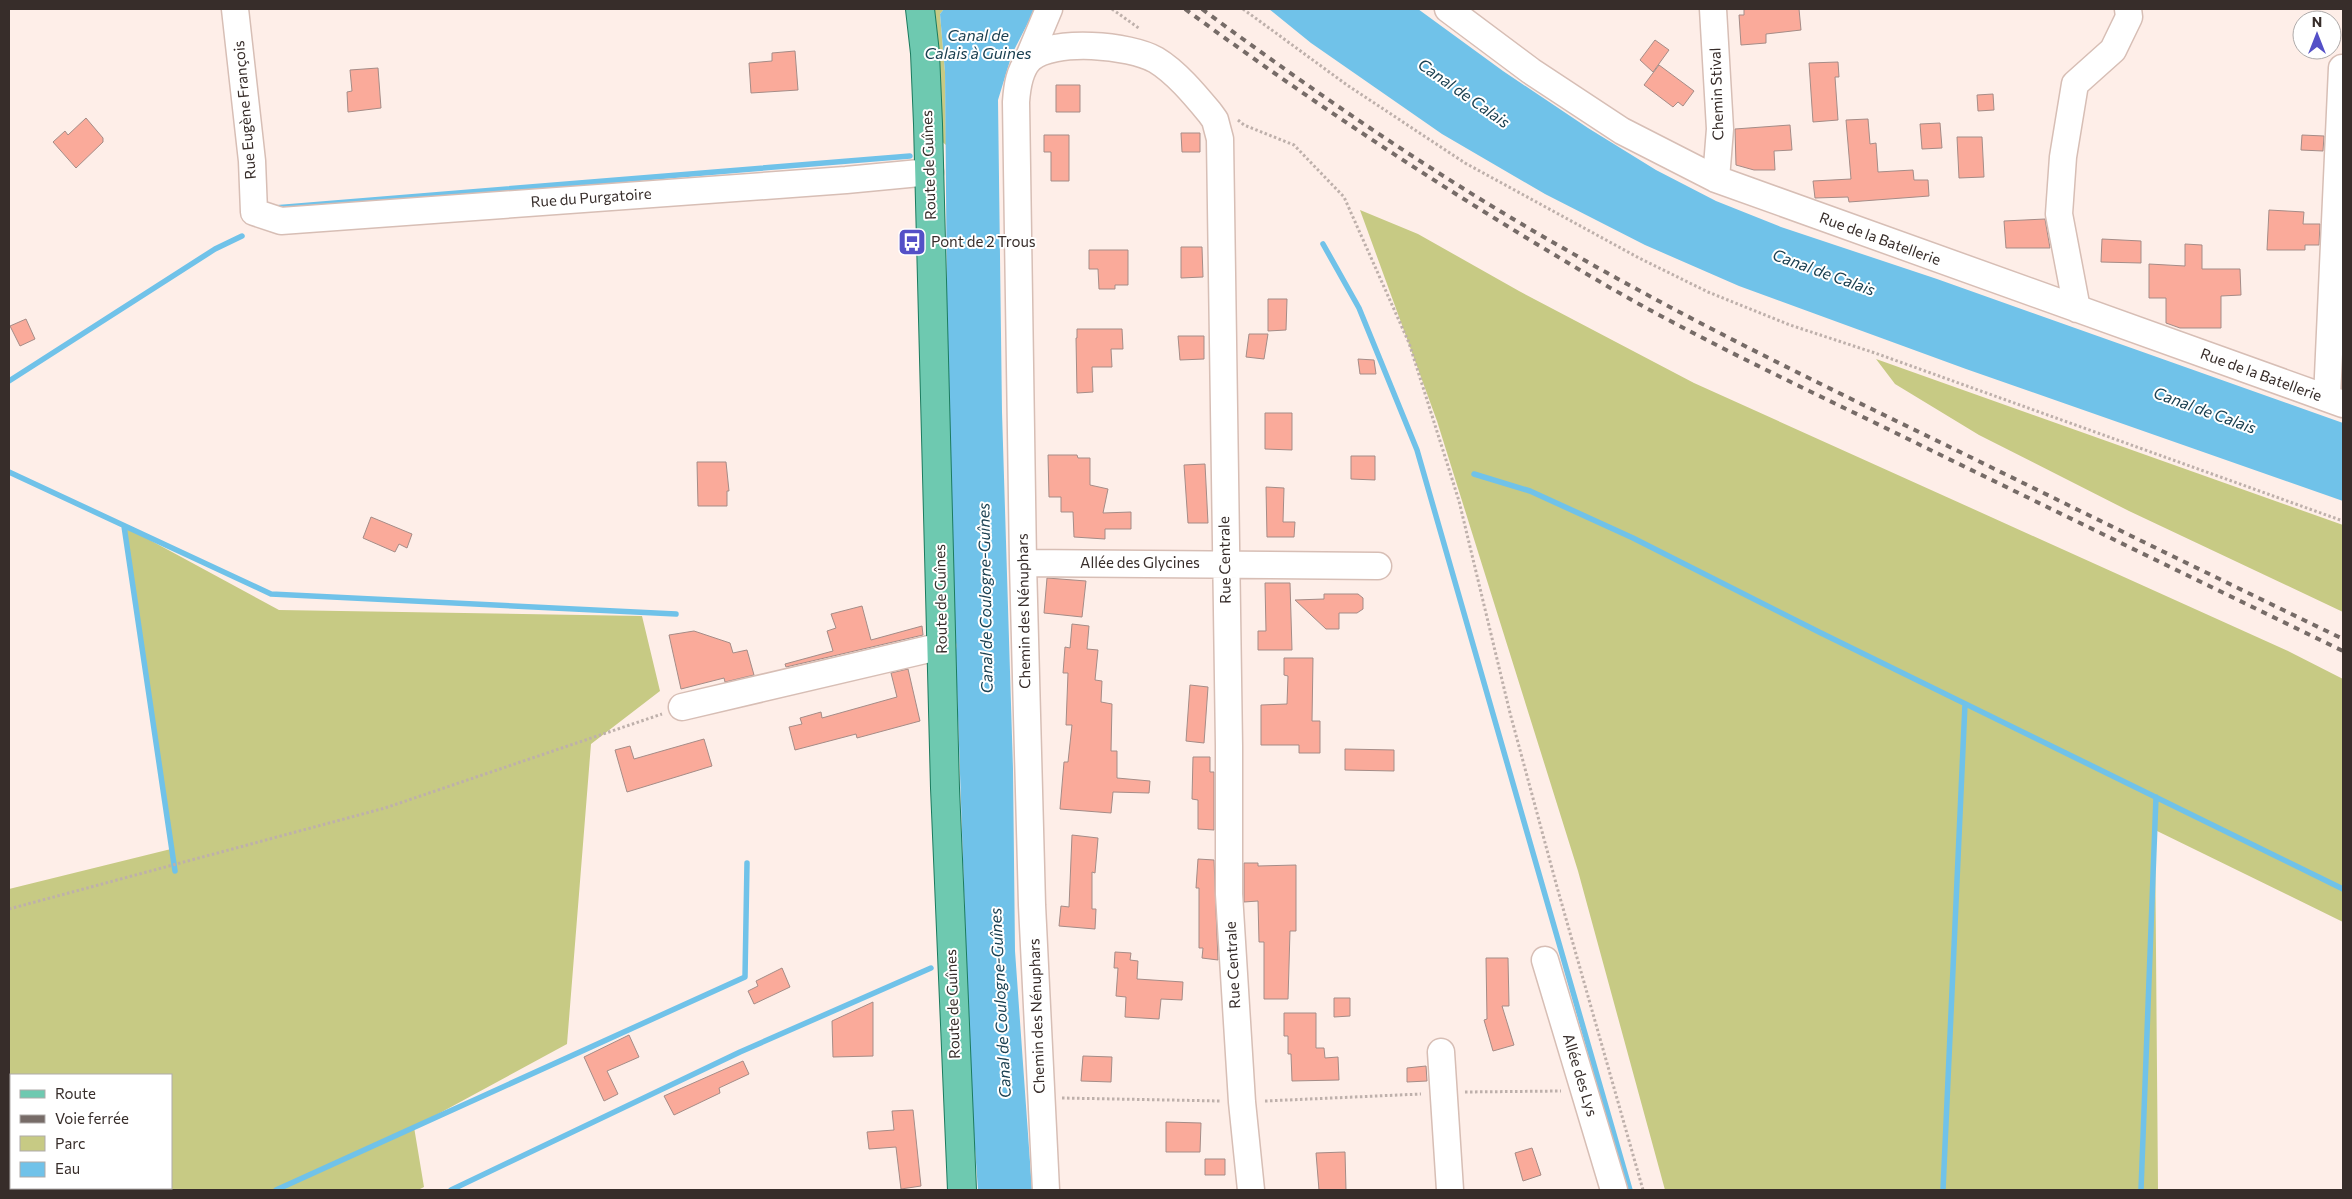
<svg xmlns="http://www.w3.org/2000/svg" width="2352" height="1199" viewBox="0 0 2352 1199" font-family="Commissioner,sans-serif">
  <rect width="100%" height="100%" fill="#feeee8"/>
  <path fill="#c7ca84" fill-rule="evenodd" d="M933 9H944L940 14 945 72 946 145 939 139Z
    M1360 210 1418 234 1519 291 1694 383 2288 651 2343 679V922L2155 830 2158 1190H1665L1578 871 1437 421Z
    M1876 359 2343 525V612L2129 511 1979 435 1895 384Z
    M124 526 279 610 642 616 660 691 591 744 567 1044 414 1127 424 1187 418 1190H9V889L171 849ZM11 1075H171V1188H11Z"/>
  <path fill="#70c2e9" d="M944 9H1035L1012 54 998 100 1002 412 1013 769 1015 951 1032 1190H978L971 1093 948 425 945 72 940 14Z
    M1269 9H1418L1503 71 1588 128 1656 170 1716 201 1781 227 1937 279 2343 423V501L1966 369 1739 286 1645 245 1545 194 1442 134 1311 43Z"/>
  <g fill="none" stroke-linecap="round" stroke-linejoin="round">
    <path stroke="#70c2e9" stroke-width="5.5" d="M274 208 910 156
      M1323 244 1359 308 1417 450 1630 1190
      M9 381 215 249 242 236
      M9 472 271 594 676 614
      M1474 474 1530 491 1633 538 1819 632 2343 889
      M124 526 175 871
      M276 1190 745 977 747 863
      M451 1190 740 1052 931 968
      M1943 1190 1965 704
      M2141 1190 2156 797"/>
  </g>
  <path fill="#faaa9a" stroke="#a58c87" d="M1744 9H1799L1801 30 1766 34V43L1741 45 1739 15H1744Z
    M1655 40 1669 50 1653 72 1640 60Z
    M795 51 798 90 751 93 749 63 772 61V53Z
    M1838 62 1839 77H1835L1838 120 1813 122 1809 63Z
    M1659 65 1694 91 1683 106 1678 102 1673 107 1644 85Z
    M378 68 381 108 348 112 347 92 352 91 350 70Z
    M1056 85H1080V112H1056Z
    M1993 94 1994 110 1978 111 1977 95Z
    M86 118 103 138V142L76 168 53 142 65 131 68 135Z
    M1868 119 1870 144 1876 143 1878 172 1913 170 1914 180H1928L1929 196 1849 202 1848 197 1815 198 1813 181 1851 179 1846 120Z
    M1940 123 1942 148 1922 149 1920 124Z
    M1790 125 1792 150 1774 151 1775 170H1754L1736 165 1735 129Z
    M1181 133H1200V152H1182Z
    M1044 135H1069V181H1051V152H1044Z
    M2302 135 2324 136 2323 151 2301 150Z
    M1957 137H1982L1984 177 1959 178Z
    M2269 210 2304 212 2303 224H2320L2319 245H2305V250H2267Z
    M2045 219 2050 248H2006L2004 221Z
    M2102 239 2141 241V263L2101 262Z
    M2185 244 2202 245V269H2240L2241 295 2221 296V328H2180L2166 323V298H2149V264L2185 266Z
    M1181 247H1202L1203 277 1181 278Z
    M1089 250H1128V285H1115V289H1099L1098 269H1089Z
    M1268 299H1287L1286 330 1268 331Z
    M26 319 35 339 20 346 10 326Z
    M1077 329H1122L1123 349H1111L1112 367H1092L1093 392 1077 393 1076 338H1077Z
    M1249 334H1268L1264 359 1246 357Z
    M1178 336H1204V359L1180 360Z
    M1358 359 1374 360 1376 374H1360Z
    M1265 413H1292V450L1265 449Z
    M1048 455H1077L1078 458H1090V485L1108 489 1103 513 1131 512V529H1105V539L1074 537 1073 512H1061V497H1049Z
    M1351 456H1375V480L1351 479Z
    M697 462H726L729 491H727V506H698Z
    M1205 464 1208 523H1188L1184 465Z
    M1266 487 1284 488 1283 522H1295L1294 537H1267Z
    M371 517 412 534 407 548 399 544 395 552 363 538Z
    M1047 578 1086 581 1082 617 1044 613Z
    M1265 583H1290L1292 650H1258V631H1266Z
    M1324 594H1358L1363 598V609L1357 613H1339V629H1326L1295 600 1324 599Z
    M862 606 871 640 922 626 923 635 786 667 785 664 833 651 827 631 836 628 831 614Z
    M1072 624 1089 626 1087 649 1098 650 1095 680 1102 681 1101 702 1112 704 1111 751H1117V778L1150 781 1149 793 1113 792 1111 813 1060 809 1064 762H1068L1072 725H1066L1068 673H1063L1065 647 1070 648Z
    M694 631 730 643 733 653 747 650 754 675 725 682 724 678 681 689 669 635Z
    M1284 658H1313L1312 721H1320V753H1299V745H1261V705L1287 704 1288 676 1284 675Z
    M908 669 920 721 857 738 856 734 795 750 789 727 802 724 800 718 821 712 822 718 897 697 891 673Z
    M1190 685 1208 687 1204 743 1186 741Z
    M704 739 712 766 627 792 615 750 630 746 634 759Z
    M1345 749 1394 750V771L1345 770Z
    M1193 757H1210V772H1214V830L1198 829V800L1192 799Z
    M1072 835 1098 838 1095 873 1092 872V909H1096L1095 929 1059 926 1061 906 1069 907Z
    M1198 859 1214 860 1218 960 1202 958 1203 948H1199V888H1196Z
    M1244 863H1258V866L1296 865V931H1290L1288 999H1264V942H1259L1258 901 1244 902Z
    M1115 952 1131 953 1130 960 1138 961 1137 979 1183 982 1182 1000 1161 999 1159 1019 1125 1017 1126 997 1116 996 1118 968H1114Z
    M1486 958H1508L1509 1006H1502L1514 1045 1493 1051 1484 1020 1487 1019Z
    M782 968 790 987 754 1004 748 991 758 986 756 981Z
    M1334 998H1350V1016L1334 1017Z
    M873 1002V1056L833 1057 832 1021Z
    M1284 1013H1316V1048H1324L1325 1058 1338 1057 1339 1080 1292 1081 1291 1054H1288V1036H1284Z
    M629 1035 639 1057 607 1071 618 1094 604 1101 584 1057Z
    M1083 1056 1112 1057 1111 1082 1081 1081Z
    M743 1061 749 1074 719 1088 720 1093 674 1115 664 1096Z
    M1426 1066 1427 1081 1407 1082V1068Z
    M913 1110 921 1186 901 1189 896 1147 869 1149 867 1132 894 1130 892 1111Z
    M1166 1122 1201 1123 1200 1152H1166Z
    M1532 1148 1541 1175 1523 1181 1515 1153Z
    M1345 1152 1346 1190H1319L1316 1153Z
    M1205 1159H1225V1175H1205Z"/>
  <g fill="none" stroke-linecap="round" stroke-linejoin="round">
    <defs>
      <path id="minor" d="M235 9 252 161 254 212 281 221 846 180 930 172
        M1448 9 1531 71 1622 131 1716 179 2343 404
        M1713 9 1720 129 1716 179
        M1026 64 1049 9
        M2077 309 2059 214 2063 157 2075 84 2113 50 2129 17 2128 9
        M2327 398 2342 68
        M1023 563 1378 566
        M682 707 942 646
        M1545 960 1614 1190
        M1441 1052 1450 1190
        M1046 1190 1032 905 1023 563 1016 102C1017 87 1019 70 1030 59 1053 38 1130 45 1156 60 1176 72 1195 95 1210 113L1215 120 1220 139 1229 746V894L1242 1102 1251 1190"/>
      <path id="major" d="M920 9 925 53 928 124 945 788 962 1190"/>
    </defs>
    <use href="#minor" stroke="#d7beb5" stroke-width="29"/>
    <use href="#major" stroke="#1c7b5f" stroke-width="30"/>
    <path stroke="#beb0ab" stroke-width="3" stroke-dasharray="2.5 2.5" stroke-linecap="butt" d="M1112 9 1140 29
      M1243 9 1347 85 1465 163 1639 258 1708 292 1790 325 1875 353 2343 521
      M1238 120 1244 125 1294 145 1344 197 1409 343 1459 501 1510 713 1557 887 1643 1190
      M9 909 385 808 662 714
      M1465 1092 1561 1091
      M1062 1098 1221 1101
      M1265 1101 1421 1094"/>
    <use href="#minor" stroke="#fff" stroke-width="26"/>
    <use href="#major" stroke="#6ec9b0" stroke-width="28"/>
    <path stroke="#766b67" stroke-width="4" stroke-dasharray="6 6" stroke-linecap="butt" d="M1185 9C1321 109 1457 198 1602 283 1700 340 1804 388 1906 438 2051 509 2197 580 2343 651
      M1202 9C1318 95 1438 177 1563 248 1690 321 1822 385 1954 449 2084 513 2213 576 2343 639"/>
  </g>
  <defs>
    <symbol id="bus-square" viewBox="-11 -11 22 22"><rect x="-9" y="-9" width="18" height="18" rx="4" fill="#5450c7" stroke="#fff"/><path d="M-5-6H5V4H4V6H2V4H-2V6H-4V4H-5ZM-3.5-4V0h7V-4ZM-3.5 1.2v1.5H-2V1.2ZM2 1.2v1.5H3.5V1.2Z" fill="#fff"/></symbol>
  </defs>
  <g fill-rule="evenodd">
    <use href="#bus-square" x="896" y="226" width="32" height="32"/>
  </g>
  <g text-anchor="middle" stroke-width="4" stroke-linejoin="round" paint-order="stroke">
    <g font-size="15" fill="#372d2a" stroke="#fff">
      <text transform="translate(1717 94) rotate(-92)" y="5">Chemin Stival</text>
      <text transform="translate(245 110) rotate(-95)" y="5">Rue Eugène François</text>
      <text transform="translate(929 165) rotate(-92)" y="5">Route de Guînes</text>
      <text transform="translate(591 198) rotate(-4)" y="5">Rue du Purgatoire</text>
      <text transform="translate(1880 239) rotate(20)" y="5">Rue de la Batellerie</text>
      <text transform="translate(2261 375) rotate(20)" y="5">Rue de la Batellerie</text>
      <text transform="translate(1225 560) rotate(-91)" y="5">Rue Centrale</text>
      <text x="1140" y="568">Allée des Glycines</text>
      <text transform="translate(941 599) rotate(-91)" y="5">Route de Guînes</text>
      <text transform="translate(1024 611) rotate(-91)" y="5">Chemin des Nénuphars</text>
      <text transform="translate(1233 965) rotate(-93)" y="5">Rue Centrale</text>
      <text transform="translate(953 1004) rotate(-92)" y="5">Route de Guînes</text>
      <text transform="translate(1037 1016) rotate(-92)" y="5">Chemin des Nénuphars</text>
      <text transform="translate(1580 1075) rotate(73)" y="5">Allée des Lys</text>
    </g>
    <g font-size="15" fill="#372d2a" stroke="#fff" text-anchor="start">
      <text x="931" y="247">Pont de 2 Trous</text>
    </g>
    <g font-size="16" font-style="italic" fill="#1b4051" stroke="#fff">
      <text x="978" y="41">Canal de<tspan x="978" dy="18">Calais à Guines</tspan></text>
      <text transform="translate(1464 93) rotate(35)" y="6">Canal de Calais</text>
      <text transform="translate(1824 272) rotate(20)" y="6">Canal de Calais</text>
      <text transform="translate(2205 410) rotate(20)" y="6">Canal de Calais</text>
      <text transform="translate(985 598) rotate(-91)" y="6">Canal de Coulogne-Guînes</text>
      <text transform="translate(1000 1003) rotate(-93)" y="6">Canal de Coulogne-Guînes</text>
    </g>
  </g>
  <rect width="2352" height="1199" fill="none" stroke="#372d2a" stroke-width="20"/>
  <rect x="10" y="1074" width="162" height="115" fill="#ffffff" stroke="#afabaa"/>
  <rect x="20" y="1090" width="25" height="8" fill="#6ec9b0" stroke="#afabaa"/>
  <text x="55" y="1099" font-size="15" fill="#372d2a">Route</text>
  <rect x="20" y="1115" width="25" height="8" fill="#766b67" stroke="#afabaa"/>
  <text x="55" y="1124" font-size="15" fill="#372d2a">Voie ferrée</text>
  <rect x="20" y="1136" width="25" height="15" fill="#c7ca84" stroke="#afabaa"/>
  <text x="55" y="1149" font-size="15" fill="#372d2a">Parc</text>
  <rect x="20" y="1162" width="25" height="15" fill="#70c2e9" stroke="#afabaa"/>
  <text x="55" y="1174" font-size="15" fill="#372d2a">Eau</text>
  <g transform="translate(2317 35)"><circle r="24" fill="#ffffff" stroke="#afabaa"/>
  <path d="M0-4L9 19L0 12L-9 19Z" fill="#5450c7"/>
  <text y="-8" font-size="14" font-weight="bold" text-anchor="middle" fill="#372d2a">N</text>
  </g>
</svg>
